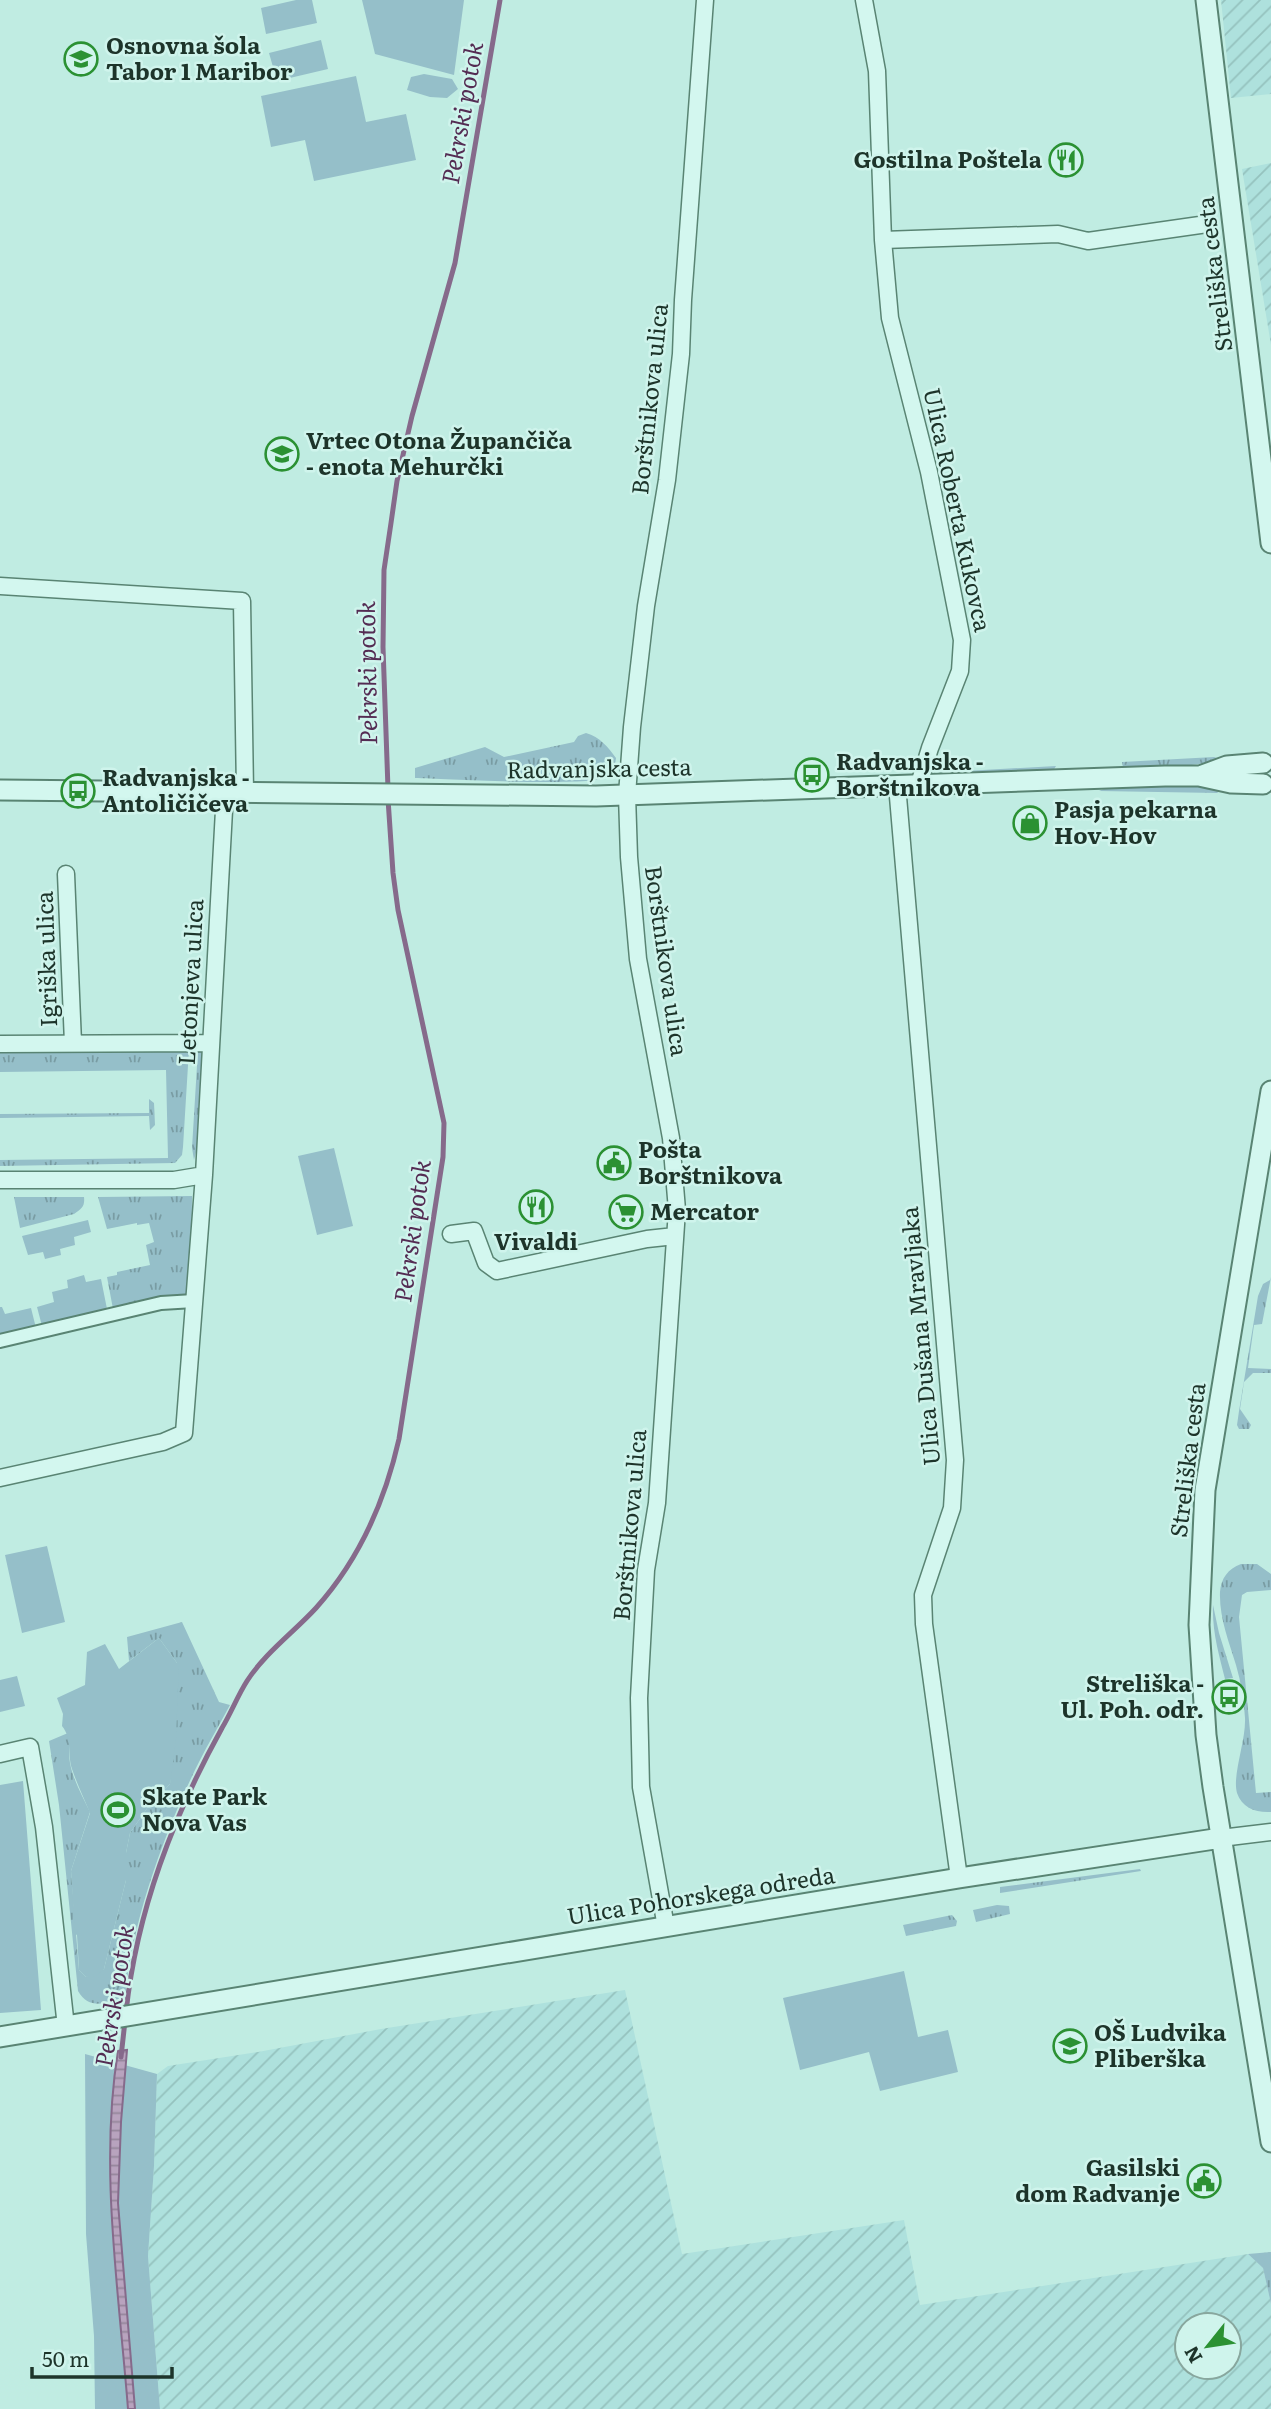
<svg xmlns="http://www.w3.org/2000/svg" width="1271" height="2409" viewBox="0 0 1271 2409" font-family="Literata,serif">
  <defs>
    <pattern id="farmland-furrows" width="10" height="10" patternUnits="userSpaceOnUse" patternTransform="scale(1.75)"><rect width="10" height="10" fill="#aee1dd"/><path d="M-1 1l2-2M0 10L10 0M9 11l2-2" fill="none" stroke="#95c2be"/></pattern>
    <pattern id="grass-tufts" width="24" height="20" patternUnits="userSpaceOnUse" patternTransform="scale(1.75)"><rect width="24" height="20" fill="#95bfc9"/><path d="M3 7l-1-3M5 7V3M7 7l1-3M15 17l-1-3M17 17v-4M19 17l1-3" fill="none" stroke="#799ca3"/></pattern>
    <pattern id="water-rules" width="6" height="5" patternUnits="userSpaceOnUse" patternTransform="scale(1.75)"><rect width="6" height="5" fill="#b8a3be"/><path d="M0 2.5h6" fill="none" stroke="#95869b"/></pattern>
  </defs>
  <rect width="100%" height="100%" fill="#c0ece2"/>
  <path fill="url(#farmland-furrows)" fill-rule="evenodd" d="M1221 0H1271V94L1231 98Z
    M1271 163V345L1242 169Z
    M625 1990 682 2254 904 2220 920 2305 1248 2254 1263 2268 1271 2304V2409H160L148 2256 154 2166 157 2074 168 2066 258 2052 381 2029ZM1187 2325H1229V2367H1187Z"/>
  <path fill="url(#grass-tufts)" d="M586 733C600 737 608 747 616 758 615 766 614 772 607 777 591 787 444 779 415 778V768L485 747 504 757 574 742 578 736Z
    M1214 757 1220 759C1190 769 1154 767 1123 768L1122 762Z
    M1056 766 1053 771 964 772 965 771Z
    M1186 785 1208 787 1221 790 1217 793 1099 791 1111 786Z
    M189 1049 183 1147 182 1155 175 1163 0 1166V1160L168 1158 166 1070 0 1072V1051Z
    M198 1049 203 1051 197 1148 194 1160 192 1148Z
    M149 1099 154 1103 155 1125 150 1130 149 1116 0 1118V1114L149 1113Z
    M192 1196 191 1293 113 1309 107 1277 117 1275V1272L150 1265 146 1245 154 1242 149 1223 137 1225V1223L107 1229 98 1197Z
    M14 1197H84C85 1206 82 1209 74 1214L20 1228Z
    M1271 1277 1262 1324 1254 1325 1248 1368 1271 1369V1373H1253L1244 1382 1240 1409 1251 1425 1249 1429H1239L1237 1425 1239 1411 1258 1296 1263 1284 1270 1280Z
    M1241 1564H1257L1271 1574V1590L1247 1592 1242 1595 1239 1617 1256 1793 1271 1792V1812C1256 1813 1242 1808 1237 1793 1232 1775 1246 1741 1245 1718 1244 1701 1241 1682 1236 1665 1229 1642 1219 1617 1220 1592 1221 1578 1228 1569 1241 1564Z
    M1213 1605 1219 1633 1233 1678 1225 1679C1219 1654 1212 1632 1213 1605Z
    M182 1622 219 1702 230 1705C220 1724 209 1742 199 1762 165 1830 131 1923 125 1999 107 2002 89 2011 78 1991L59 1805 49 1741 68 1733C71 1743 68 1753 70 1763 73 1780 83 1797 90 1812L71 1871 79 1970 86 1977 104 1969 126 1880V1853L130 1833 148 1807 170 1784 177 1663 159 1638 129 1661 127 1637Z
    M1140 1869 1141 1871 1000 1893V1887Z
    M997 1905 1009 1906 1010 1914 976 1922 973 1910Z
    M952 1915 957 1921 956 1926 906 1936 903 1925Z
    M1271 2252V2304L1263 2268 1248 2254Z"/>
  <path fill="#95bfc9" d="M296 0H312L317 23 266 34 261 8Z
    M362 0H464L454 75 375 54Z
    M321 40 328 69 277 81 269 53Z
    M424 74 452 79 458 89 447 98 430 97 407 90 411 77Z
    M356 76 366 122 406 114 416 160 314 181 305 140 271 147 261 96Z
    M334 1148 353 1226 317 1235 298 1156Z
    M88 1220 91 1232 74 1237 75 1245 60 1249 61 1255 45 1259 43 1252 28 1255 22 1236Z
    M84 1275 86 1282 101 1279 107 1309 42 1326 37 1307 54 1302 52 1292 68 1288 67 1280Z
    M0 1307H2L5 1314 31 1308 36 1328 0 1336Z
    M47 1546 65 1622 22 1633 5 1555Z
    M159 1638 177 1663 179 1662 176 1739 171 1779 170 1784 148 1807 130 1833 126 1853V1880L104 1969 96 1976 86 1977 79 1970 77 1935 75 1934 71 1871 90 1813C84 1798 77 1784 72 1769 67 1753 73 1740 62 1726L63 1714 57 1698 85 1685 87 1652 105 1644 119 1669Z
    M17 1676 25 1706 0 1712V1680Z
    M23 1781 41 2010 0 2013V1785Z
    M904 1971 918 2037 948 2030 958 2072 880 2091 869 2052 800 2070 783 1998Z
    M85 2054 157 2074 154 2166 148 2256 160 2409H95L94 2336 86 2234Z"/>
  <path fill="url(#water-rules)" stroke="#866a8b" stroke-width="2" d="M127 2050 121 2122 118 2203 135 2409H128C119 2292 99 2167 118 2051Z"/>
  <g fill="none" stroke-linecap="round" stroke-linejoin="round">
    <path stroke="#866a8b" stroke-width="5" d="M388 789 383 647 384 570 391 523 397 481 412 416 455 263 500 0
      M126 2012C137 1910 173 1817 222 1728 231 1713 238 1695 247 1681 265 1653 294 1632 316 1608 359 1560 385 1501 399 1439L443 1157 444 1123 398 910 393 873 388 799
      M121 2057 125 2021"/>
    <defs>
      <path id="pedestrian" d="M0 1341 161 1303 194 1301"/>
      <path id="minor" d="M864 0 877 71 883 240 890 318 929 472 962 640 960 671 930 748 919 784
        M883 240 1058 234 1088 241 1207 224
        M0 586 242 601 245 792
        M897 785 955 1460 952 1508 923 1595 924 1624 959 1878
        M66 874 73 1043
        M0 1044 210 1043
        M0 1180H174L204 1175
        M451 1234 474 1231 486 1263 497 1271 647 1239 675 1236
        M0 1478 163 1442 184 1433 204 1175 225 792
        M0 1754 30 1747 44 1827 66 2027
        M1221 1838 1271 1832
        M666 1927 641 1787 639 1698 646 1570 657 1503 677 1210 671 1138 638 959 629 857 627 795 632 727 646 606 667 480 681 354 683 300 705 0"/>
      <path id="tertiary" d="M1206 0 1271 543
        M1200 776 1227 766 1263 763
        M0 790 596 796 1165 776H1199L1231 783 1263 784
        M1271 1091 1205 1490 1199 1625 1206 1735 1213 1787 1271 2142
        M0 2037 959 1878 1221 1838"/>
    </defs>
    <use href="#pedestrian" stroke="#598473" stroke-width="16"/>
    <use href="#minor" stroke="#598473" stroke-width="19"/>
    <use href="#tertiary" stroke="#598473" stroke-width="23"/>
    <use href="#pedestrian" stroke="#d3f7ef" stroke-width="12"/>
    <use href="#minor" stroke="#d3f7ef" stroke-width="16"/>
    <use href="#tertiary" stroke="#d3f7ef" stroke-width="19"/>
  </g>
  <defs>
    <symbol id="school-ring" viewBox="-11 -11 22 22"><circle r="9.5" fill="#cff4ec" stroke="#2b9133" stroke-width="1.5"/><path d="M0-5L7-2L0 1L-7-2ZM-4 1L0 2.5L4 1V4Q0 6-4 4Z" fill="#2b9133"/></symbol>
    <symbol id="restaurant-ring" viewBox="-11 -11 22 22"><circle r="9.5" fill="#cff4ec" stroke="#2b9133" stroke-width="1.5"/><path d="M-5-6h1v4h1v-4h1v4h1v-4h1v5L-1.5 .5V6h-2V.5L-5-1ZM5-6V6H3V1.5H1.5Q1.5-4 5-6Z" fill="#2b9133"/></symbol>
    <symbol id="bus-ring" viewBox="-11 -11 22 22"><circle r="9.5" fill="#cff4ec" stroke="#2b9133" stroke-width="1.5"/><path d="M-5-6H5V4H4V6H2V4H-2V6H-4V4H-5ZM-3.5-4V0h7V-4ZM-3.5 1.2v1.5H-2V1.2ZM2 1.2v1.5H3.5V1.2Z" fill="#2b9133"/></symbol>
    <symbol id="shop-ring" viewBox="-11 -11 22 22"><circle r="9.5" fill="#cff4ec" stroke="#2b9133" stroke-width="1.5"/><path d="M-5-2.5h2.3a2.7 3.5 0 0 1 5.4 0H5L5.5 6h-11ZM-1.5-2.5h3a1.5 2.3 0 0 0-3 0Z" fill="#2b9133"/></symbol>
    <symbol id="civic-ring" viewBox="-11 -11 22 22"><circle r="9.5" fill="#cff4ec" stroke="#2b9133" stroke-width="1.5"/><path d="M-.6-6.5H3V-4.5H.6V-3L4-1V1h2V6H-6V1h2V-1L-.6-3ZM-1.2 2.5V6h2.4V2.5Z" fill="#2b9133"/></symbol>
    <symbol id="supermarket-ring" viewBox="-11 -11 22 22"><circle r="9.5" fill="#cff4ec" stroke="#2b9133" stroke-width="1.5"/><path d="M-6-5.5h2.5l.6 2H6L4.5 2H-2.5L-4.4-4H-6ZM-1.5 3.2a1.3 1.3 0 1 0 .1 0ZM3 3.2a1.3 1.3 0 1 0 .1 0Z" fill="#2b9133"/></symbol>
    <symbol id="stadium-ring" viewBox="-11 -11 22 22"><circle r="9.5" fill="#cff4ec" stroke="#2b9133" stroke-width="1.5"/><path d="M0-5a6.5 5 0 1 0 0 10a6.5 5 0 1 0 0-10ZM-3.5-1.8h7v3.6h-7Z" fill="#2b9133"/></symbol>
  </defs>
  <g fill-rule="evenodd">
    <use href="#school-ring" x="62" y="40" width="38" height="38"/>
    <use href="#restaurant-ring" x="1047" y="141" width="38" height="38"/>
    <use href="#school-ring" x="263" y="435" width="38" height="38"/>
    <use href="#bus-ring" x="793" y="756" width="38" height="38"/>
    <use href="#bus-ring" x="59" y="772" width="38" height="38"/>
    <use href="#shop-ring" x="1011" y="804" width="38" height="38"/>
    <use href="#civic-ring" x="595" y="1144" width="38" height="38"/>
    <use href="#restaurant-ring" x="517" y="1188" width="38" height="38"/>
    <use href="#supermarket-ring" x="607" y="1193" width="38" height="38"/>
    <use href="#bus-ring" x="1210" y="1678" width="38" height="38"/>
    <use href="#stadium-ring" x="99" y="1791" width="38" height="38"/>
    <use href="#school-ring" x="1051" y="2027" width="38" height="38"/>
    <use href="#civic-ring" x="1185" y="2162" width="38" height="38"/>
  </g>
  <g text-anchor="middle" stroke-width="5" stroke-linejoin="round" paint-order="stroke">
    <g font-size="23" font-weight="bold" fill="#1d342a" stroke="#cff4ec" text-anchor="start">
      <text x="106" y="54">Osnovna šola<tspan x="106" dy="26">Tabor 1 Maribor</tspan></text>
      <text x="1042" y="168" text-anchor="end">Gostilna Poštela</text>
      <text x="306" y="449">Vrtec Otona Župančiča<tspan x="306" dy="26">- enota Mehurčki</tspan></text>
      <text x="836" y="770">Radvanjska -<tspan x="836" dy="26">Borštnikova</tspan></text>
      <text x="102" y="786">Radvanjska -<tspan x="102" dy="26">Antoličičeva</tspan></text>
      <text x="1054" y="818">Pasja pekarna<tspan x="1054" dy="26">Hov-Hov</tspan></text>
      <text x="638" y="1158">Pošta<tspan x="638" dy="26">Borštnikova</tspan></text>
      <text x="650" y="1220">Mercator</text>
      <text x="536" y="1250" text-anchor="middle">Vivaldi</text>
      <text x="1204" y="1692" text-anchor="end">Streliška -<tspan x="1204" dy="26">Ul. Poh. odr.</tspan></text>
      <text x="142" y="1805">Skate Park<tspan x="142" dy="26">Nova Vas</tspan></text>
      <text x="1094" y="2041">OŠ Ludvika<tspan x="1094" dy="26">Pliberška</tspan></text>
      <text x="1180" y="2176" text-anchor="end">Gasilski<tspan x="1180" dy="26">dom Radvanje</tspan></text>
    </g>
    <g font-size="23" fill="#1d342a" stroke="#cff4ec">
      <text transform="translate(1215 274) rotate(-97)" y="8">Streliška cesta</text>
      <text transform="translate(650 399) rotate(-84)" y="8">Borštnikova ulica</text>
      <text transform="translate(957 510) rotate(78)" y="8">Ulica Roberta Kukovca</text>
      <text transform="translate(599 769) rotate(-1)" y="8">Radvanjska cesta</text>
      <text transform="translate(47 959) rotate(-92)" y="8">Igriška ulica</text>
      <text transform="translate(666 961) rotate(82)" y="8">Borštnikova ulica</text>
      <text transform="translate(191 982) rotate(-87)" y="8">Letonjeva ulica</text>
      <text transform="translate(921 1336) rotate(-95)" y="8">Ulica Dušana Mravljaka</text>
      <text transform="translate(1188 1460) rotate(-83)" y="8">Streliška cesta</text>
      <text transform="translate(630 1525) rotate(-85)" y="8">Borštnikova ulica</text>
      <text transform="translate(701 1896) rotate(-9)" y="8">Ulica Pohorskega odreda</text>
    </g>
    <g font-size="24" font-style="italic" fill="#542c53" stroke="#cff4ec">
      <text transform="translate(463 113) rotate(-80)" y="8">Pekrski potok</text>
      <text transform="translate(368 673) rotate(-91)" y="8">Pekrski potok</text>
      <text transform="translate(413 1231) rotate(-82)" y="8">Pekrski potok</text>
      <text transform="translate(115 1996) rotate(-81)" y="8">Pekrski potok</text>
    </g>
  </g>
  <g transform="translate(1208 2346) rotate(240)"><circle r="33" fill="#cff4ec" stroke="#88a79e" stroke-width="2"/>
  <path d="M0-5L12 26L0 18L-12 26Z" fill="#2b9133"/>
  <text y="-10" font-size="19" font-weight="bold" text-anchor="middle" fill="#1d342a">N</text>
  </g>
  <path d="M32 2367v10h140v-10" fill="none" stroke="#1d342a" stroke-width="3.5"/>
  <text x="42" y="2367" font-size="21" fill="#1d342a" stroke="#cff4ec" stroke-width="5" paint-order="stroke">50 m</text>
</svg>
